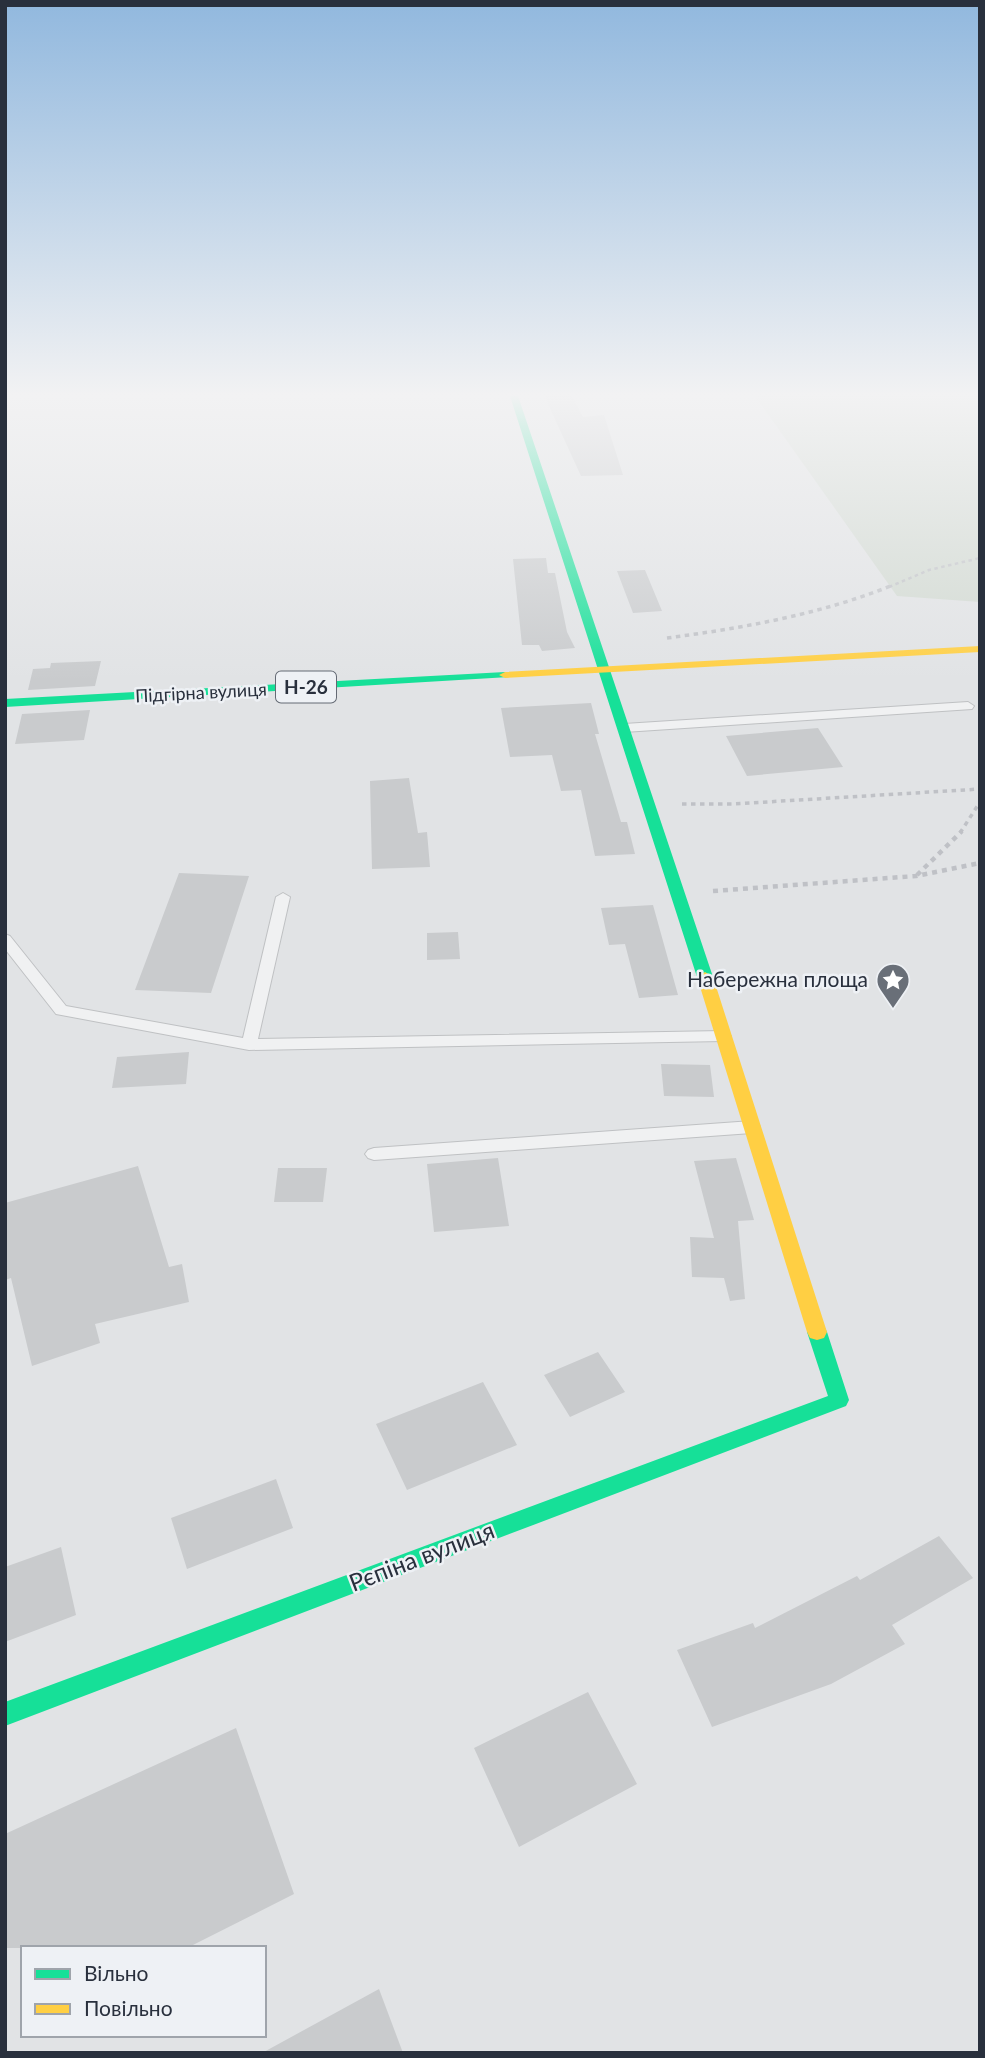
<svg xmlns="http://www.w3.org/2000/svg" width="985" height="2058" viewBox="0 0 985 2058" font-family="Lato,sans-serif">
  <rect width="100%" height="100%" fill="#e1e3e5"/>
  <path fill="#d1d9d1" d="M753 393H980V602L897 596Z"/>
  <path fill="#c9cbcd" d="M543 393H570L583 417 604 415 623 475 581 476Z
    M546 558 548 573H555L567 632 575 648 542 651 539 645H522L513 559Z
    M645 570 662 611 633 613 617 571Z
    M101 661 95 686 28 690 33 669 50 668 51 663Z
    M591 703 599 734H595L621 822H627L635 854 595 856 581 790 561 791 552 755 510 757 501 708Z
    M90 710 84 740 15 744 22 714Z
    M818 728 843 767 747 776 726 736Z
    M409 778 418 833 427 832 430 867 372 869 370 781Z
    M179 873 249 876 211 993 135 990Z
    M653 905 678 995 639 998 625 944 609 945 601 908Z
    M458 932 460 959 427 960V933Z
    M189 1052 186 1084 112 1088 117 1057Z
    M661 1064 710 1065 714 1097 664 1096Z
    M498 1158 509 1226 434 1232 427 1164Z
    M736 1158 754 1220 738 1221 745 1299 730 1301 724 1278 692 1277 690 1237 714 1238 694 1161Z
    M138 1166 169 1267 182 1264 189 1302 95 1324 100 1343 32 1366 11 1278 5 1280V1203Z
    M278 1168H327L323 1202H274Z
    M598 1352 625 1392 570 1417 544 1375Z
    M483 1382 517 1445 407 1490 376 1424Z
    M276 1479 293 1528 187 1569 171 1518Z
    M939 1536 973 1578 892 1625 905 1644 831 1684 712 1727 677 1650 753 1623 755 1628 857 1576 860 1580Z
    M61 1547 76 1615 5 1642V1567Z
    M588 1692 637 1784 519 1847 474 1748Z
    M236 1728 294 1894 187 1948H5V1834Z
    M379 1989 403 2053H262Z"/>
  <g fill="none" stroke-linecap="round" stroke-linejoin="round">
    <defs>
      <path id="lane" d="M968 702 974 706 972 709 624 732 618 728 624 724Z
        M283 893 290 897 258 1039 723 1031 731 1036 723 1041 249 1050 56 1014 5 949V934L10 936 66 1006 243 1038 276 897Z
        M752 1121 758 1123 760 1127 758 1131 752 1133 374 1160 368 1158 365 1154 368 1150 374 1148Z"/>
    </defs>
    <use href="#lane" stroke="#bfc1c3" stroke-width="2"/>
    <path stroke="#bfc1c6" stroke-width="2.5" stroke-dasharray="3.5 3.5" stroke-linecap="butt" d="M889 587 929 570 980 558"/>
    <path stroke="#bfc1c6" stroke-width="3.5" stroke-dasharray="4.5 4.5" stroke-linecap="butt" d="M667 638C743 628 822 614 893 585
      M682 804H733L980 789
      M960 833 980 802"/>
    <path stroke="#bfc1c6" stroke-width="4.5" stroke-dasharray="5 5" stroke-linecap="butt" d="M917 875 962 831
      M713 891 916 876 980 863"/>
    <use href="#lane" fill="#f0f1f2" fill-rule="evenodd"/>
    <path fill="#16e098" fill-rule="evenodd" d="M509 393H517L713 977 710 980H700L697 977Z
      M505 672 509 673V677L5 707V699Z
      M817 1324 824 1326 827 1332 849 1400 846 1406 5 1726V1702L828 1396 807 1332 810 1326Z"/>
    <path fill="#ffcf43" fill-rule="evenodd" d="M980 646V652L505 678 499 675 505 672Z
      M705 972 713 977 827 1332 824 1338 817 1340 810 1338 807 1332 697 977Z"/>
  </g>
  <linearGradient id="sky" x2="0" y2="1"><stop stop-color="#91b8de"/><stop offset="0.58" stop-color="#f2f2f3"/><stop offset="1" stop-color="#f2f2f3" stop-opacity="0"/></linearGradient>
  <rect width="985" height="681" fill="url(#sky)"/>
  <defs>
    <symbol id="sight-pin" viewBox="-11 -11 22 30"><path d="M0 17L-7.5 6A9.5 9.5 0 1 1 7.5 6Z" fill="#696f78" stroke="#eef1f5"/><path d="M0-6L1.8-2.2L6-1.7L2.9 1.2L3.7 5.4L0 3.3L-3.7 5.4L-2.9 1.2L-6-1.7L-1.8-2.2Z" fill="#fff"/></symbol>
  </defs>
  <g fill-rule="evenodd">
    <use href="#sight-pin" x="874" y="961" width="38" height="52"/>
  </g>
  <g text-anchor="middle" stroke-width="5" stroke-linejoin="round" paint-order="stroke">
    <g font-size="18" fill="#29303d" stroke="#eef1f5">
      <text transform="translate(201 693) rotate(-3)" y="6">Підгірна вулиця</text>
    </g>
    <rect fill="#eef1f5" stroke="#646a74" stroke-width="2" x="276" y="671.5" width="60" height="31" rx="5"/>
    <g font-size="19" font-weight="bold" fill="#29303d">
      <text x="306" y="694">Н-26</text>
    </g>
    <g font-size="21" fill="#29303d" stroke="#eef1f5" text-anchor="end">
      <text x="868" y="987">Набережна площа</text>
    </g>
    <g font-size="24" fill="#29303d" stroke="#eef1f5">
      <text transform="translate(422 1557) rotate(-21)" y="8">Рєпіна вулиця</text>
    </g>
  </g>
  <rect width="985" height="2058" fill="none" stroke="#29303d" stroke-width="14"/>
  <rect x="21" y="1946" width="245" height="91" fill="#eef1f5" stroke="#9fa4ab" stroke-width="2"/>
  <rect x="35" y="1969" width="35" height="10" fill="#16e098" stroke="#9fa4ab" stroke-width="2"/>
  <text x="84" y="1981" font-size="21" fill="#29303d">Вільно</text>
  <rect x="35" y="2004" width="35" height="10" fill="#ffcf43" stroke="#9fa4ab" stroke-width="2"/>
  <text x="84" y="2016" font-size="21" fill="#29303d">Повільно</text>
</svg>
